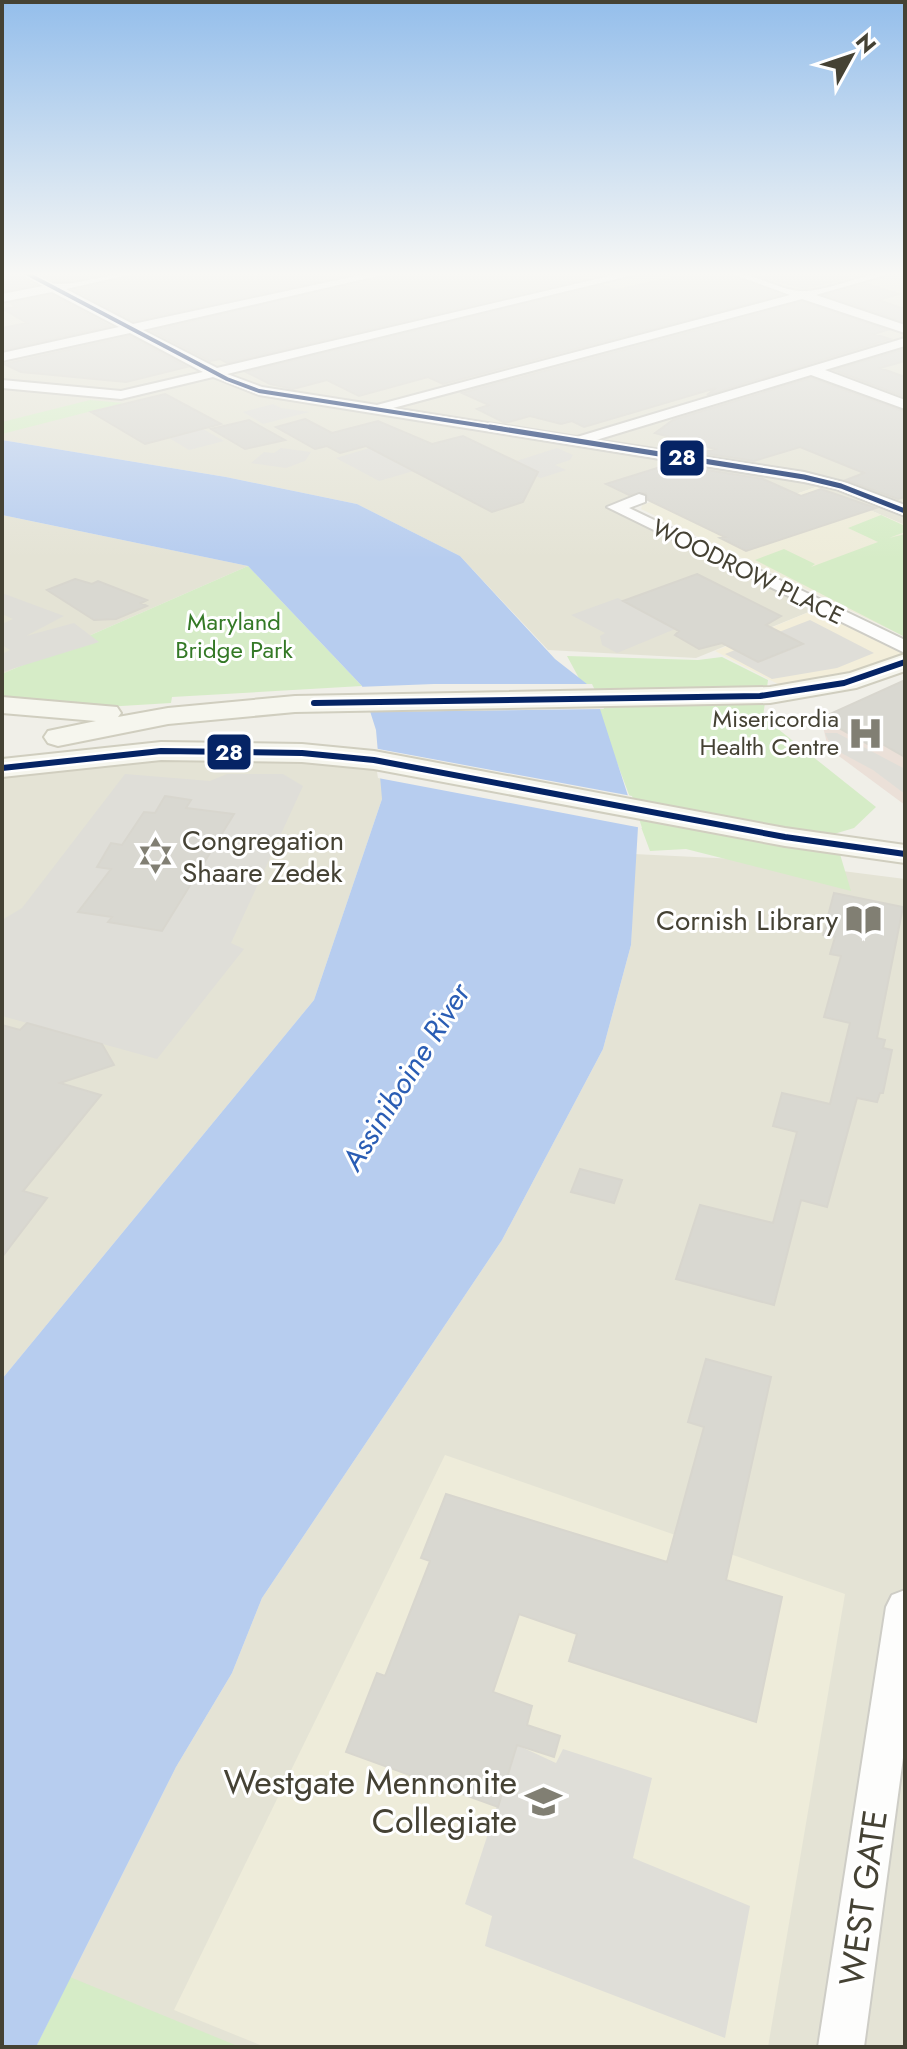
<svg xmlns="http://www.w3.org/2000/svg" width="907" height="2049" viewBox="0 0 907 2049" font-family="Jost,sans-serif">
  <rect width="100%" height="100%" fill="#f0efe8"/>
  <path fill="#e4e3d5" d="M2 273H905V525L816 487 761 506 698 478 624 502 616 507 821 607 696 658 548 650 460 556 357 504 226 477 2 440Z
    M2 515 248 566 2 674Z
    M72 758 386 761 382 799 314 1000 2 1379V768Z
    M634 854 757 860 905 879V2047H36L176 1767 232 1673 262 1598 502 1240 603 1049 631 945Z"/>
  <path fill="#f3eeda" d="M821 607 905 647V662L793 692 715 651Z"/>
  <path fill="#eeecda" d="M707 482 761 506 816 487 905 525V637L641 509 642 505Z
    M445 1455 845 1594 768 2047H265L174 2010Z"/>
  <path fill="#ebe0d8" d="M905 680V805L828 748 821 718Z"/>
  <path fill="#d6ecc7" d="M90 400 123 403 2 434V422Z
    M881 515 905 526V532L889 538 905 534V637L755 560 784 549 815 564 811 567 878 542 848 528Z
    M248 566 362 686 172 697 171 703 88 708 2 697V674Z
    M567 656 698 660 722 657 768 680 763 717 876 807 854 828 834 834 851 891 686 849 650 851 600 717Z
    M70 1977 240 2047H36Z"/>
  <path fill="#dfded8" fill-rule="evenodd" d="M273 404 281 408 309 412 263 424 243 412Z
    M203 429 224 441 189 450 169 438Z
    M373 447 417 470 379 481 336 458Z
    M281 448 311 452 305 461 286 468 251 463 264 452 274 453Z
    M557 448 573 455 570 460 555 465 566 470 541 478 507 464Z
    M2 593 64 616 26 636 74 623 99 642 2 672V654L10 650 2 645V624L13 619 2 614Z
    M618 598 675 629 617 653 602 645 600 636 605 633 571 615Z
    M810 620 874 653 837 668 772 679 725 654 735 650 759 662 802 645 779 632Z
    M825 733H837L905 769V794L873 770 832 748Z
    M125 774 210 781 227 774H283L303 786 231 943 244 949 157 1059 2 1016V920L22 908ZM190 801 186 808 233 814 162 930 109 922 112 917 79 912 111 869 97 867 111 844 122 845 144 812 155 813Z
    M517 1745 556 1763 563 1749 652 1778 633 1858 750 1906 725 2038 485 1946 492 1916 465 1904Z"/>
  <path fill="#b7cdef" d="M2 440 226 477 357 504 460 556 555 659 587 684 600 709 638 827 631 945 603 1049 502 1240 262 1598 232 1673 176 1767 36 2047H2V1379L314 1000 382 799 376 730 362 686 248 566 2 515Z"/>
  <path fill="#f0efe8" d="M434 684H592L604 709 364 712 357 687Z
    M373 748 632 796 642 828 378 778Z"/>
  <path fill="#d9d8d1" stroke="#d8d6ce" stroke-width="2" d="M34 273H112L57 281Z
    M139 273H358L133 321 75 290Z
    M393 273H575L583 279 227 363 220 359 210 361 152 331Z
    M694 273H727L780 295 443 384 428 377 359 396 327 380 293 389 270 384 246 372 603 285 616 290Z
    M748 273H830L848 278 804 288Z
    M19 276 34 285 2 291V279Z
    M866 284 899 294 878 300 905 309V322L826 295Z
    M52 295 110 326 2 350V328L27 323 3 309 16 307 11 303Z
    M802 302 887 330 874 334 890 339 707 395 716 388 584 427 572 421 561 424 530 416 505 423 477 409 489 405 462 393Z
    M130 336 187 367 126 382 21 372 4 364Z
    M905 349V361L880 368 905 377V397L834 370Z
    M811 378 905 412V497L898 499 846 480 864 473 800 447 754 461 702 453 715 449 655 433 673 420Z
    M165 394 221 424 145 444 91 412Z
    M305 419 332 433 378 421 432 444 463 436 538 472 523 502 492 512 366 446 340 453 327 446 315 449 276 427Z
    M249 420 285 440 245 449 211 429Z
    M670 464 763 479 801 496 821 489 876 508 746 551 720 538 725 537 648 500 646 493 629 495 606 484Z
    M697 574 781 616 766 625 803 644 758 662 722 643 699 649 675 635 679 631 623 601Z
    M75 579 92 584 98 581 147 600 141 603 147 606 116 619 94 620 47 590Z
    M905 680V757L882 744 875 748 821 718Z
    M165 796 191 800 186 808 234 814 162 931 108 922 112 917 78 912 111 869 97 867 111 843 122 845 144 812 155 813Z
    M834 893 903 907 877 1038 885 1040 883 1048 892 1050 883 1093H880L877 1102 857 1098 827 1207 801 1200 774 1305 676 1279 700 1205 773 1223 797 1132 773 1126 782 1093 830 1104 850 1023 824 1017 841 956 830 954 835 937 823 935Z
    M27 1023 102 1044 114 1065 60 1083 101 1095 23 1191 47 1198 2 1257V1025L20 1030Z
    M580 1169 622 1180 614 1203 571 1192Z
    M706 1359 771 1377 726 1580 782 1597 756 1722 569 1661 577 1634 519 1614 493 1692 532 1706 527 1725 560 1736 554 1757 517 1745 498 1807 346 1752 377 1673 385 1676 430 1561 421 1558 446 1494 667 1562 704 1427 688 1422Z"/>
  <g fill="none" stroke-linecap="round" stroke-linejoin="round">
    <defs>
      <path id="minor" d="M20 273C35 272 43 283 57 284 78 285 111 273 136 273L66 289 133 324 370 273H390L143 330 217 368 622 273H641L227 374 262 387 377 405 790 295 730 273C756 273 782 292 804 291 834 290 861 273 892 273L816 295 905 325V333L802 299 393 408 577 437 905 338V346L825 370 905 400V409L811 375 596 440 804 472 847 483 905 505V516L836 489 804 482 259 395 213 377 121 399 2 388V380L121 391 203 372 130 333 2 361V353L119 327 52 292 2 302V294L43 286Z
        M639 494 645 496V502L629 508 905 640V653L607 507Z
        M905 1590V1743L864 2047H818L886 1607 892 1595Z"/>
      <path id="secondary" d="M905 654V671L856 688 770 703 295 712 168 724 58 746 48 743 44 737 48 731 96 721 2 713V697L117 707 121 713 118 717 168 708 295 696 770 687 850 673Z
        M161 742 302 744 374 751 785 828 905 845V863L785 846 374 769 302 762 161 760 2 777V759Z"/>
    </defs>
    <use href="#minor" stroke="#cecdc6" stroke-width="4"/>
    <use href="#secondary" stroke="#d0cebf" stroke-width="4"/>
    <use href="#minor" fill="#fdfdfc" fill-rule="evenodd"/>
    <use href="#secondary" fill="#f6f6ee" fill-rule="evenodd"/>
    <defs>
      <path id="bus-1-far2" d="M26 273 227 379 259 391 503 429"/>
      <path id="bus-1-far1" d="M490 427 804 477 841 486 905 511"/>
      <path id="bus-1" d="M314 703 760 696 844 683 905 662
        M2 768 161 751 302 753 374 760 785 837 905 854"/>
    </defs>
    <use href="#bus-1-far2" stroke="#fff" stroke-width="7"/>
    <use href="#bus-1-far1" stroke="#fff" stroke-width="9"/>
    <use href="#bus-1" stroke="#fff" stroke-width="11"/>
    <use href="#bus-1-far2" stroke="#052465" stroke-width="4"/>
    <use href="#bus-1-far1" stroke="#052465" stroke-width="5"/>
    <use href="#bus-1" stroke="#052465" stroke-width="6"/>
  </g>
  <linearGradient id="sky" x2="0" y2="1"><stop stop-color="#94beeb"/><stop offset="0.49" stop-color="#f8f8f5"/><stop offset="1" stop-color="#f8f8f5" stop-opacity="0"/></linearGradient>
  <rect width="907" height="559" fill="url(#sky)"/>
  <defs>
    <symbol id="hospital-bare" viewBox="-9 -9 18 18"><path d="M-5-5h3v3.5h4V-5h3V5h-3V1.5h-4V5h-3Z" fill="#817f73" stroke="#fff" stroke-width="2.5" paint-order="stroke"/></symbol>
    <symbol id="synagogue-bare" viewBox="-9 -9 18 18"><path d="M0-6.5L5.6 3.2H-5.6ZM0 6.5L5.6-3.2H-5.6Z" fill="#817f73" stroke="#fff" stroke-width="2.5" paint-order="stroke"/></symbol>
    <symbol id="library-bare" viewBox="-9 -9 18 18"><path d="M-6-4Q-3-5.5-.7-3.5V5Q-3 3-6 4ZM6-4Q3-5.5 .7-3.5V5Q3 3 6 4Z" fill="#817f73" stroke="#fff" stroke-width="2.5" paint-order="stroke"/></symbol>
    <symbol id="school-bare" viewBox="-9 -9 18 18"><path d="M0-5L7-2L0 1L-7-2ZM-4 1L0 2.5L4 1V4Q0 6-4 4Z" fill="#817f73" stroke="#fff" stroke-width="2.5" paint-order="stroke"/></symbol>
  </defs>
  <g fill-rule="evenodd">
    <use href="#hospital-bare" x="840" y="708" width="51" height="51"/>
    <use href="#synagogue-bare" x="130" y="830" width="51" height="51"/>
    <use href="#library-bare" x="838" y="894" width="51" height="51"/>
    <use href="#school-bare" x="518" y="1776" width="51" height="51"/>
  </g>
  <g text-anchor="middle" stroke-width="6" stroke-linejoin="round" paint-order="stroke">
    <g font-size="24" fill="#454234" stroke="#fff">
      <text transform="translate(748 572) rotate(26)" y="8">WOODROW PLACE</text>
    </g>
    <g font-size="24" fill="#347926" stroke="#fff">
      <text x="234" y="630">Maryland<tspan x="234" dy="28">Bridge Park</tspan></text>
    </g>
    <g font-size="24" fill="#454234" stroke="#fff" text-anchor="end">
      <text x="839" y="727">Misericordia<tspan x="839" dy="28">Health Centre</tspan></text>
    </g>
    <g font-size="28" fill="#454234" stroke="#fff" text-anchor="start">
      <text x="182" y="850">Congregation<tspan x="182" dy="32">Shaare Zedek</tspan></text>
      <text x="838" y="930" text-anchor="end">Cornish Library</text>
    </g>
    <g font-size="30" font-style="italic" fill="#2a5db4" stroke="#fff">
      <text transform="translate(406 1077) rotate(-58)" y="10">Assiniboine River</text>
    </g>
    <g font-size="34" fill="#454234" stroke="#fff" text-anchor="end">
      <text x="517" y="1794">Westgate Mennonite<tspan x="517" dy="39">Collegiate</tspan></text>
    </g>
    <g font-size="34" fill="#454234" stroke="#fff">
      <text transform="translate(863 1898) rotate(-82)" y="12">WEST GATE</text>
    </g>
  </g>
  <g stroke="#fff" stroke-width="3">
    <rect x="659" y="439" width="46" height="38" rx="8" fill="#052465"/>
    <rect x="206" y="733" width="46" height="38" rx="8" fill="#052465"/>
  </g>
  <g font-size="22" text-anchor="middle" font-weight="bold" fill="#fff">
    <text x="682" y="465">28</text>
    <text x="229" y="760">28</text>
  </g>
  <rect width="907" height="2049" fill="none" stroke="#454234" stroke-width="8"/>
  <g transform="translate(851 56) rotate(50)" stroke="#ffffff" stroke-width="6" paint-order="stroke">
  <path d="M0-6L14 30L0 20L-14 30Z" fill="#454234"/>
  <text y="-12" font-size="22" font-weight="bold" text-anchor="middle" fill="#454234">N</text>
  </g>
</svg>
